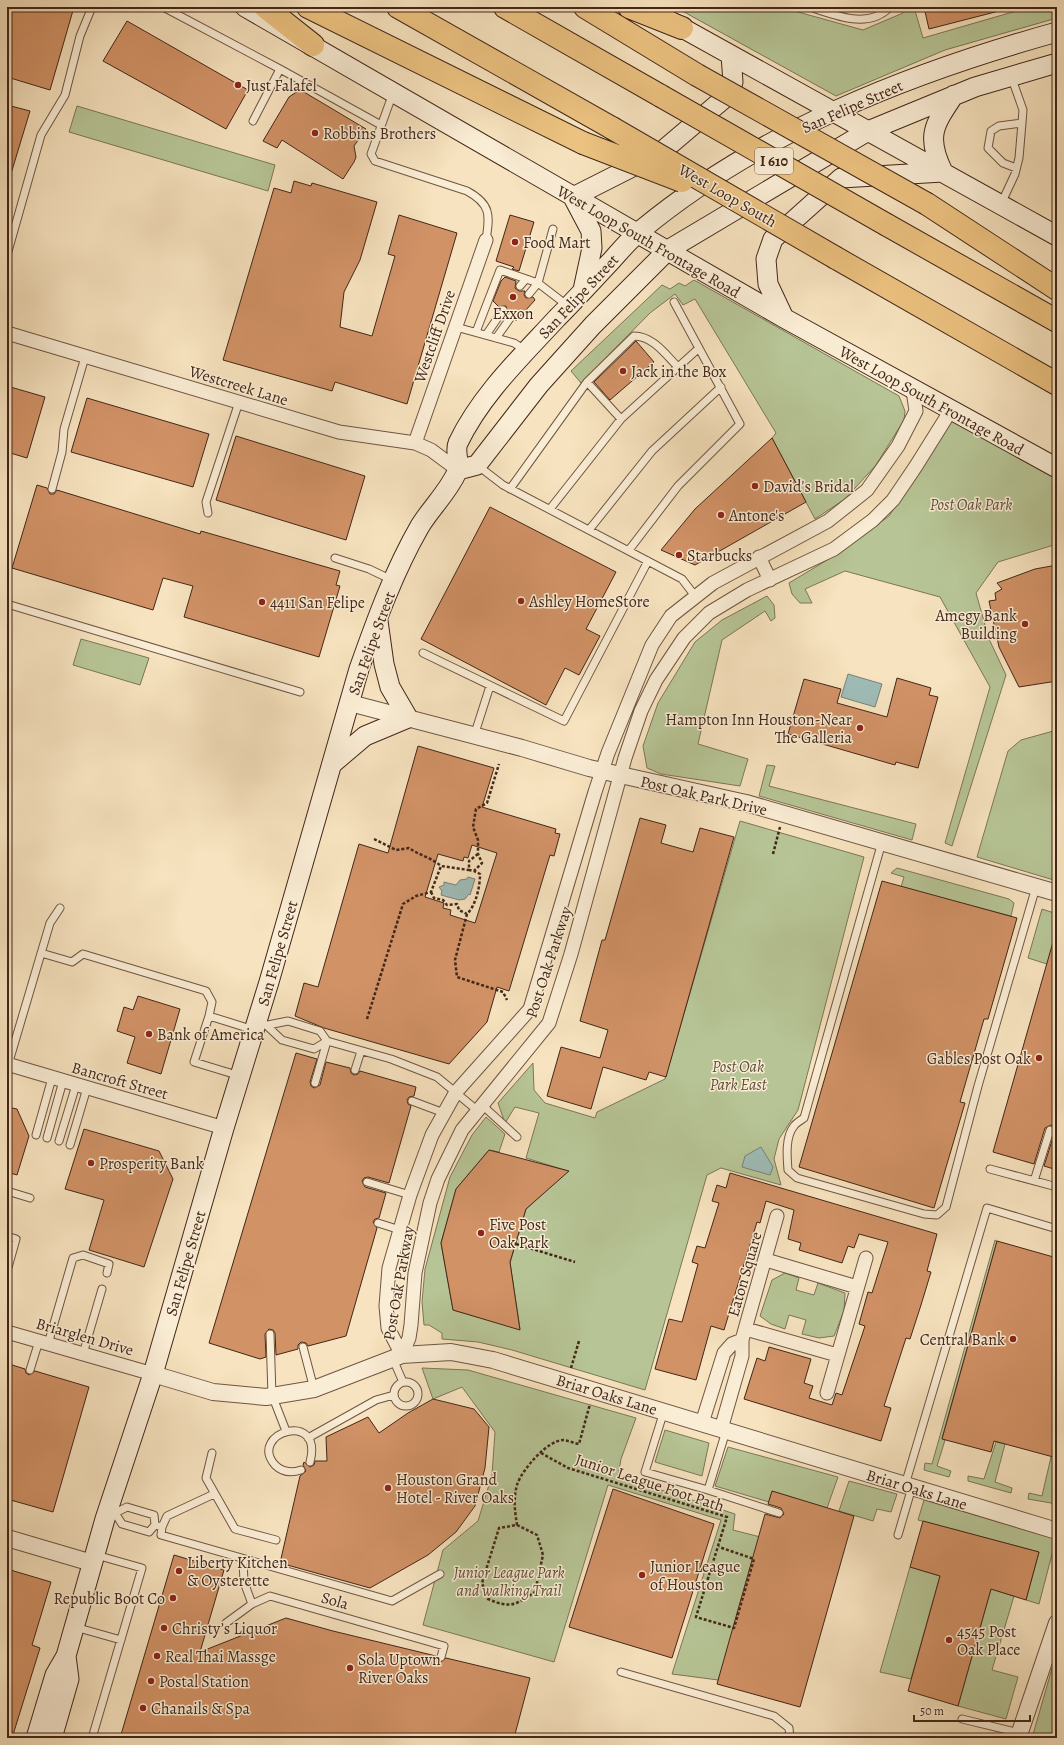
<svg xmlns="http://www.w3.org/2000/svg" width="1064" height="1745" viewBox="0 0 1064 1745" font-family="Alegreya,serif">
  <rect width="100%" height="100%" fill="#f7e3bf"/>
  <filter id="stains"><feTurbulence type="fractalNoise" baseFrequency=".005" numOctaves="4"/><feColorMatrix values="0 0 0 0 .2 0 0 0 0 .09 0 0 0 0 .02 0 0 0 .5 -.17"/></filter>
  <radialGradient id="worn" r=".72"><stop offset=".6" stop-color="#630" stop-opacity="0"/><stop offset="1" stop-color="#630" stop-opacity=".3"/></radialGradient>
  <path fill="#b7c596" stroke="#7c7658" d="M675 7H780L863 30 903 13 906 7H914L923 38 1030 7H1057V18L945 50 836 96Z
    M77 106 275 165 268 191 69 132Z
    M694 280 899 396 905 411 904 420 876 465 845 499 815 519 772 438 776 433 695 299 683 305 675 294 650 313 581 383 571 371 662 285 670 289 679 283 685 286Z
    M951 420 1057 479V544L998 562 976 593 989 639 1006 675 952 846 945 843 990 687 940 597 845 571 805 589 812 603H800L792 594 789 583 837 554 889 516Z
    M767 596 774 605 775 618 771 621 765 611 722 640 698 744 748 759 740 786 661 774 647 768 643 746 658 703 695 642 722 620Z
    M81 639 149 658 140 685 73 665Z
    M1057 730V881L977 857 1008 751 1021 740Z
    M767 765 775 766 769 786 916 824 912 840 759 796Z
    M740 821 864 857 798 1110 779 1139 774 1159 781 1185 721 1168 707 1175 645 1390 512 1350 478 1342 442 1339V1333L429 1325H424L422 1302 425 1269 450 1177 472 1135 486 1117 505 1134 499 1152 489 1150 456 1189 441 1243 453 1310 520 1329 510 1263 526 1209 568 1171 526 1158 539 1113 515 1107 505 1123 498 1103 533 1063 534 1090 545 1103 595 1118 597 1112 665 1079Z
    M897 868 1009 899 1014 903 1011 916 901 887 904 877 891 873Z
    M1042 909 1057 914V933L1047 964 1028 958Z
    M995 1240 997 1241 942 1438 945 1440 937 1466 951 1471 949 1477 924 1470 925 1463 932 1464Z
    M785 1273 799 1278 796 1290 814 1295 818 1283 845 1293 844 1311 834 1336 819 1338 802 1334 806 1320 789 1315 785 1329 771 1324 760 1316 772 1280Z
    M422 1368 468 1370 636 1418 621 1459 618 1476 735 1514 733 1530 768 1539 726 1681 672 1674 721 1520 608 1485 554 1662 423 1625 443 1550 478 1521 492 1475 495 1432 462 1387 433 1399Z
    M665 1430 709 1443 702 1476 655 1462Z
    M996 1442 1005 1444 995 1482 1012 1488 1011 1493 968 1481V1476L984 1479Z
    M728 1447 838 1477 827 1508 772 1491 769 1502 715 1486Z
    M1051 1457 1057 1458V1504L1028 1499 1029 1493 1042 1496Z
    M849 1481 897 1494 891 1512 877 1509 873 1521 839 1511Z
    M924 1500 1056 1539 1039 1604 1026 1600 1039 1552 918 1520Z
    M910 1567 940 1576 911 1679 880 1672Z
    M991 1589 1014 1596 992 1670 1018 1677 1006 1719 958 1706Z
    M1057 1651V1716L1051 1738H1032Z"/>
  <path fill="#9ebdb8" stroke="#798178" d="M848 674 882 684 875 707 841 697Z
    M468 877 475 879 470 895 469 894 465 899 459 900 441 895 442 891 439 887 444 885V882L456 885 460 880 467 879Z
    M761 1147 773 1167 770 1175 742 1167 745 1156Z"/>
  <path fill="#d19266" stroke="#422619" fill-rule="evenodd" d="M7 7H74L50 90 7 77Z
    M924 7H998L999 11 929 29Z
    M127 21 248 90 226 129 103 61Z
    M298 91 304 92 366 129 354 146 356 157 354 162 343 179 282 140 277 148 263 141 289 97Z
    M7 105 30 111 10 177 7 176Z
    M294 181 311 186 312 183 377 202 360 260 344 292 340 327 372 336 395 256 388 254 399 215 457 233 407 404 335 382 332 391 223 360 274 188 291 193Z
    M510 215 534 222 519 271 512 269 514 267 496 261Z
    M505 277 516 281 515 288 519 291H525L524 295 526 298 533 297 535 300 516 321 514 313 511 312 507 314 506 306 499 307 493 301 501 281Z
    M636 341 654 362 610 400 594 382Z
    M7 386 45 397 27 458 7 452Z
    M87 398 209 434 193 487 71 452Z
    M236 436 365 476 346 540 216 500Z
    M772 438 806 502 695 565 661 550 695 509Z
    M37 485 47 488 50 494H54L57 490 200 534 201 531 340 571 336 585 340 586 319 657 184 617 193 586 163 578 153 610 12 568Z
    M490 507 616 572 586 629 600 636 579 675 565 668 546 705 421 639Z
    M1057 565V681L1019 687 999 647 989 601 996 600 995 593 1002 589 997 583 1035 569Z
    M897 678 931 688 929 695 938 697 918 768 896 762 895 765 788 734 804 679 841 689 837 703 887 717Z
    M418 746 494 768 482 807 556 829 555 833 560 834 554 856 550 855 509 991 497 987 487 1022 449 1064 324 1028 295 1016 304 983 318 987 359 844 388 853ZM472 845 497 853 475 923 450 915 451 910 443 908 444 903 425 897 438 854 463 861 464 857 468 858Z
    M640 818 666 825 661 843 693 852 700 828 734 837 666 1077 649 1072 646 1080 603 1067 591 1109 547 1096 561 1047 600 1058 608 1030 580 1021 602 940H605Z
    M882 881 1017 918 988 1019H984L960 1102 965 1103 934 1208 799 1167Z
    M1053 942 1057 943V1170L1044 1166 1055 1131 1054 1127 1051 1125 1045 1128 1034 1164 993 1152Z
    M138 996 180 1009 161 1074 127 1063 135 1037 117 1031 124 1007 133 1010Z
    M296 1053 317 1059 310 1082 311 1086 314 1088 320 1085 326 1062 350 1068 351 1073 354 1075 358 1074 360 1071 416 1087 414 1096 409 1097 407 1100 408 1104 411 1106 389 1183 368 1177 364 1178 362 1181 365 1187 386 1193 379 1218 375 1219 373 1222 377 1228 346 1336 308 1346 306 1343 301 1342 298 1345V1349L276 1355 275 1333 273 1330 269 1329 265 1334 266 1357 260 1359 209 1343Z
    M7 1107 17 1109 29 1136 17 1175 7 1172Z
    M84 1129 159 1151 173 1179 144 1267 89 1250 104 1200 65 1189Z
    M489 1150 569 1171 526 1209 510 1262 520 1330 453 1310 441 1243 456 1189Z
    M730 1173 937 1234 927 1271 931 1272 921 1305 910 1339 906 1338 884 1406 891 1408 881 1441 744 1399 757 1358 765 1361 769 1347 811 1359 804 1383 813 1386 809 1398 832 1405 836 1393 842 1395 865 1326 859 1324 868 1292 872 1293 888 1242 859 1234 854 1248 848 1246 842 1263 799 1250 801 1243 788 1239 794 1210 766 1201 760 1223 757 1222 724 1330 711 1326 696 1380 655 1369 669 1319 682 1322 698 1264 692 1262 697 1246 705 1248 719 1203 712 1201 717 1185 726 1188Z
    M997 1241 1057 1258V1458L994 1441 991 1452 942 1439Z
    M9 1364 25 1369 26 1373 29 1375 35 1371 89 1387 53 1512 7 1499V1371Z
    M433 1399 474 1409 489 1427 485 1468 475 1506 456 1532 428 1555 370 1588 280 1563 300 1476 306 1471 303 1465 304 1462 310 1467 314 1465 315 1461H327L326 1437 368 1417 379 1433 408 1413Z
    M613 1489 714 1524 672 1658 569 1627Z
    M772 1491 854 1516 800 1707 717 1684 765 1514 780 1518 784 1514 781 1508 768 1504Z
    M923 1521 1039 1552 1026 1600 991 1589 958 1706 908 1691 940 1576 910 1567Z
    M174 1555 224 1570 200 1652 286 1618 333 1631 436 1656 437 1660 440 1662 446 1658 530 1678 514 1738H120Z
    M7 1569 51 1582 32 1645 40 1648 12 1738H7Z"/>
  <g fill="none" stroke-linecap="round" stroke-linejoin="round">
    <defs>
      <path id="service" d="M163 7 280 69 381 125
        M810 7C835 15 868 30 890 7
        M393 93 371 154 375 161 467 191C491 204 490 215 486 240
        M253 121 280 69
        M1016 168 1003 163 988 148 991 131 999 126 1022 123
        M1001 204 1015 174 1019 158 1022 123 1023 110 1011 76
        M7 255 41 135 65 95 80 36 92 7
        M520 286 526 279
        M529 294 538 283 553 229
        M456 327 514 343 525 350
        M476 332 500 270 538 283 568 306
        M486 335 503 310
        M496 338 511 317
        M587 382 621 419
        M477 465 503 485 682 579 695 596
        M52 489 62 452 64 429 85 357
        M510 489 587 382 634 336C653 336 666 355 678 367
        M550 509 621 419 699 348
        M208 513 206 502 239 402
        M589 530 652 451 721 387
        M629 550 678 486 740 424 674 302
        M335 558 369 569 392 580
        M7 604 300 692
        M423 653 564 721 648 561
        M474 736 490 686
        M882 842 804 1118C801 1120 796 1123 794 1126 785 1137 787 1157 788 1170L797 1178 924 1214 937 1215 946 1207 978 1086 1036 887
        M41 953 72 962 83 954 206 991 212 1002 209 1016
        M265 1024 282 1040 314 1049 327 1041
        M268 1025 288 1021 320 1031 327 1041 391 1059 437 1077 478 1111
        M8 1065 50 923 60 908
        M355 1070 361 1051
        M240 1076 194 1062 209 1016 254 1030
        M315 1083 327 1041
        M412 1101 444 1113
        M482 1105 517 1137
        M36 1135 52 1078
        M47 1138 63 1081
        M59 1141 76 1085
        M70 1145 87 1088
        M990 1169 1057 1187
        M1034 1181 1050 1130
        M367 1182 410 1195
        M7 1191 30 1198
        M378 1223 400 1230
        M7 1236 16 1239 7 1271
        M270 1334 272 1395 286 1431
        M48 1344 73 1258 83 1255 109 1264 107 1273
        M303 1347 314 1389
        M83 1354 102 1289
        M393 1359 403 1382
        M30 1370 39 1341
        M394 1394a12 12 0 1 1 24 0a12 12 0 1 1-24 0Z
        M664 1411 645 1472 708 1490 726 1431
        M308 1438 376 1400 394 1395
        M212 1453 206 1478 235 1529 276 1540
        M301 1470C292 1473 283 1473 275 1465 247 1433 324 1409 310 1462
        M905 1485 987 1208 1057 1229
        M708 1490 779 1513
        M108 1511 115 1513 122 1524 149 1532 155 1525
        M115 1513 127 1507 154 1515 155 1525
        M155 1525 162 1527 167 1516 214 1494
        M162 1527 161 1535 392 1601 440 1574
        M898 1535 912 1487
        M243 1560 244 1582 252 1604 270 1596 444 1646 441 1657
        M226 1623 252 1604
        M75 1627 121 1640
        M621 1672 774 1716 789 1728 790 1738
        M962 1719 1020 1733
        M92 1738 142 1568 96 1555"/>
      <path id="minor" d="M7 333 339 432 415 443 431 450 458 470
        M415 443 486 240
        M759 557 770 580
        M7 1064 224 1128
        M766 1260 857 1287
        M746 1329 837 1355
        M7 1332 153 1374
        M402 1355 388 1328 386 1306 389 1268 410 1195 432 1135 456 1092 530 1009 595 792 608 753 652 645 671 616 713 583 828 521 867 490 898 446 916 411 913 390
        M402 1355 409 1338 411 1325 415 1273 430 1203 438 1179 462 1130 549 1023 571 954 625 758 641 711 656 680 684 638 709 613 747 590 834 549 873 520 893 500 916 466 951 410
        M827 1393 866 1258
        M702 1423 724 1353 732 1344 742 1340
        M721 1429 742 1356V1340L777 1216"/>
      <path id="tertiary" d="M350 703 522 748 589 768 746 803 1057 893
        M153 1374 213 1392 266 1397 314 1389 402 1355 451 1352 493 1360 1057 1531
        M7 1538 92 1563
        M1018 1738 1057 1623"/>
      <path id="secondary" d="M245 7 784 318 1057 468
        M668 20 1057 236
        M943 172C926 137 933 126 954 95
        M573 197 660 153 727 96 733 82 731 55
        M573 197 591 231 592 248 583 290
        M784 318 768 284 766 259 773 239 841 178 943 172
        M458 470 477 465 539 385 593 325 668 250 868 131 975 87 1057 63
        M332 764 365 736 408 718 390 687 384 664 378 621
        M36 1738 55 1675 66 1656 105 1519 153 1374 224 1128 269 982 359 669C376 621 394 571 420 526 431 508 448 492 457 472 461 464 454 452 458 443 481 395 521 357 557 318 576 299 594 279 612 260 621 250 630 239 640 231 759 132 909 73 1057 32
        M52 1738 69 1679 66 1656"/>
      <path id="motorway" d="M265 7 313 45
        M308 7 583 143
        M398 7 612 128
        M505 7 661 96
        M585 7 697 75
        M629 7 682 28
        M927 204 1057 289
        M887 225 1057 321
        M836 258 1057 384"/>
    </defs>
    <use href="#service" stroke="#6f5542" stroke-width="9"/>
    <use href="#minor" stroke="#6f5542" stroke-width="15"/>
    <use href="#tertiary" stroke="#6f5542" stroke-width="18"/>
    <use href="#secondary" stroke="#422619" stroke-width="21"/>
    <use href="#motorway" stroke="#422619" stroke-width="24"/>
    <path stroke="#422619" stroke-width="2.5" stroke-dasharray="3 2" stroke-linecap="butt" d="M374 839 396 850 409 848C419 855 432 858 441 866
      M478 854 469 861V870L474 871 482 863 478 854V840L473 827 476 809 487 803 499 764
      M773 854 780 827
      M431 892 434 898 443 900 447 905 457 904 459 910 467 914C476 905 480 887 480 874L474 871
      M467 914 455 960 457 977 503 992 507 1000
      M367 1019 403 904 416 896 431 892 441 866 469 870
      M516 1244 575 1262
      M571 1368 579 1341
      M541 1453 568 1468 727 1517 696 1617 734 1628 754 1559 719 1547
      M517 1525 537 1535 543 1555 535 1592C515 1605 511 1609 488 1599L482 1583 499 1528 517 1525C515 1512 513 1499 517 1485 521 1471 548 1439 564 1440 569 1441 574 1443 579 1444L590 1404"/>
    <use href="#service" stroke="#faedd5" stroke-width="7"/>
    <use href="#minor" stroke="#faedd5" stroke-width="13"/>
    <use href="#tertiary" stroke="#faedd5" stroke-width="16"/>
    <use href="#secondary" stroke="#faedd5" stroke-width="19"/>
    <use href="#motorway" stroke="#ecc280" stroke-width="22"/>
    <defs>
      <path id="motorway-bridge" d="M697 75 927 204
        M661 96 887 225
        M612 128 836 258
        M583 143 682 181"/>
    </defs>
    <use href="#motorway-bridge" stroke="#422619" stroke-width="24" stroke-linecap="butt"/>
    <use href="#motorway-bridge" stroke="#ecc280" stroke-width="22"/>
  </g>
  <g fill="#8f2418" stroke="#faedd5" stroke-width="1.5">
    <circle cx="238" cy="85" r="4"/>
    <circle cx="315" cy="133" r="4"/>
    <circle cx="515" cy="242" r="4"/>
    <circle cx="513" cy="297" r="4"/>
    <circle cx="623" cy="371" r="4"/>
    <circle cx="755" cy="486" r="4"/>
    <circle cx="721" cy="515" r="4"/>
    <circle cx="679" cy="555" r="4"/>
    <circle cx="521" cy="601" r="4"/>
    <circle cx="262" cy="602" r="4"/>
    <circle cx="1025" cy="624" r="4"/>
    <circle cx="860" cy="728" r="4"/>
    <circle cx="149" cy="1034" r="4"/>
    <circle cx="1039" cy="1058" r="4"/>
    <circle cx="91" cy="1163" r="4"/>
    <circle cx="481" cy="1233" r="4"/>
    <circle cx="1013" cy="1339" r="4"/>
    <circle cx="388" cy="1488" r="4"/>
    <circle cx="179" cy="1571" r="4"/>
    <circle cx="642" cy="1575" r="4"/>
    <circle cx="173" cy="1598" r="4"/>
    <circle cx="164" cy="1628" r="4"/>
    <circle cx="949" cy="1640" r="4"/>
    <circle cx="157" cy="1656" r="4"/>
    <circle cx="350" cy="1668" r="4"/>
    <circle cx="151" cy="1681" r="4"/>
    <circle cx="143" cy="1708" r="4"/>
  </g>
  <g text-anchor="middle" stroke-width="3" stroke-linejoin="round" paint-order="stroke">
    <rect fill="#faedd5" stroke="#796251" stroke-width="1" x="755" y="148" width="38" height="26" rx="3"/>
    <g font-size="15" font-weight="bold" fill="#422619">
      <text x="774" y="166">I 610</text>
    </g>
    <g font-size="16" fill="#422619" stroke="#faedd5" text-anchor="start">
      <text x="246" y="91">Just Falafel</text>
      <text x="323" y="139">Robbins Brothers</text>
      <text x="523" y="248">Food Mart</text>
      <text x="513" y="319" text-anchor="middle">Exxon</text>
      <text x="631" y="377">Jack in the Box</text>
      <text x="763" y="492">David's Bridal</text>
      <text x="729" y="521">Antone's</text>
      <text x="687" y="561">Starbucks</text>
      <text x="529" y="607">Ashley HomeStore</text>
      <text x="270" y="608">4411 San Felipe</text>
      <text x="1017" y="621" text-anchor="end">Amegy Bank<tspan x="1017" dy="18">Building</tspan></text>
      <text x="852" y="725" text-anchor="end">Hampton Inn Houston-Near<tspan x="852" dy="18">The Galleria</tspan></text>
      <text x="157" y="1040">Bank of America</text>
      <text x="1031" y="1064" text-anchor="end">Gables Post Oak</text>
      <text x="99" y="1169">Prosperity Bank</text>
      <text x="489" y="1230">Five Post<tspan x="489" dy="18">Oak Park</tspan></text>
      <text x="1005" y="1345" text-anchor="end">Central Bank</text>
      <text x="396" y="1485">Houston Grand<tspan x="396" dy="18">Hotel - River Oaks</tspan></text>
      <text x="187" y="1568">Liberty Kitchen<tspan x="187" dy="18">&amp; Oysterette</tspan></text>
      <text x="650" y="1572">Junior League<tspan x="650" dy="18">of Houston</tspan></text>
      <text x="165" y="1604" text-anchor="end">Republic Boot Co</text>
      <text x="172" y="1634">Christy’s Liquor</text>
      <text x="957" y="1637">4545 Post<tspan x="957" dy="18">Oak Place</tspan></text>
      <text x="165" y="1662">Real Thai Massge</text>
      <text x="358" y="1665">Sola Uptown<tspan x="358" dy="18">River Oaks</tspan></text>
      <text x="159" y="1687">Postal Station</text>
      <text x="151" y="1714">Chanails &amp; Spa</text>
    </g>
    <g font-size="16" fill="#422619" stroke="#faedd5">
      <text transform="translate(852 106) rotate(-24)" y="6">San Felipe Street</text>
      <text transform="translate(728 195) rotate(30)" y="6">West Loop South</text>
      <text transform="translate(649 241) rotate(30)" y="6">West Loop South Frontage Road</text>
      <text transform="translate(578 296) rotate(-47)" y="6">San Felipe Street</text>
      <text transform="translate(434 336) rotate(-71)" y="6">Westcliff Drive</text>
      <text transform="translate(239 385) rotate(17)" y="6">Westcreek Lane</text>
      <text transform="translate(932 400) rotate(29)" y="6">West Loop South Frontage Road</text>
      <text transform="translate(371 643) rotate(-70)" y="6">San Felipe Street</text>
      <text transform="translate(704 795) rotate(13)" y="6">Post Oak Park Drive</text>
      <text transform="translate(277 953) rotate(-74)" y="6">San Felipe Street</text>
      <text transform="translate(548 962) rotate(-72)" y="6">Post Oak Parkway</text>
      <text transform="translate(120 1080) rotate(16)" y="6">Bancroft Street</text>
      <text transform="translate(185 1263) rotate(-74)" y="6">San Felipe Street</text>
      <text transform="translate(744 1274) rotate(-74)" y="6">Eaton Square</text>
      <text transform="translate(398 1283) rotate(-80)" y="6">Post Oak Parkway</text>
      <text transform="translate(85 1336) rotate(16)" y="6">Briarglen Drive</text>
      <text transform="translate(607 1394) rotate(17)" y="6">Briar Oaks Lane</text>
      <text transform="translate(650 1482) rotate(18)" y="6">Junior League Foot Path</text>
      <text transform="translate(917 1489) rotate(17)" y="6">Briar Oaks Lane</text>
      <text transform="translate(335 1600) rotate(16)" y="6">Sola</text>
    </g>
    <g font-size="16" font-style="italic" fill="#5f4e38" stroke="#faedd5">
      <text x="971" y="510">Post Oak Park</text>
      <text x="738" y="1072">Post Oak<tspan x="738" dy="18">Park East</tspan></text>
      <text x="509" y="1578">Junior League Park<tspan x="509" dy="18">and walking Trail</tspan></text>
    </g>
  </g>
  <rect width="1064" height="1745" fill="none" stroke="#f7e3bf" stroke-width="24"/>
  <rect x="8" y="8" width="1048" height="1729" fill="none" stroke="#422619" stroke-width="2"/>
  <rect x="12" y="12" width="1040" height="1721" fill="none" stroke="#422619"/>
  <path d="M914 1715v6h116v-6" fill="none" stroke="#422619" stroke-width="2"/>
  <text x="920" y="1715" font-size="12" fill="#422619" stroke="#faedd5" stroke-width="3" paint-order="stroke">50 m</text>
  <rect width="100%" height="100%" filter="url(#stains)"/>
  <rect width="100%" height="100%" fill="url(#worn)"/>
</svg>
